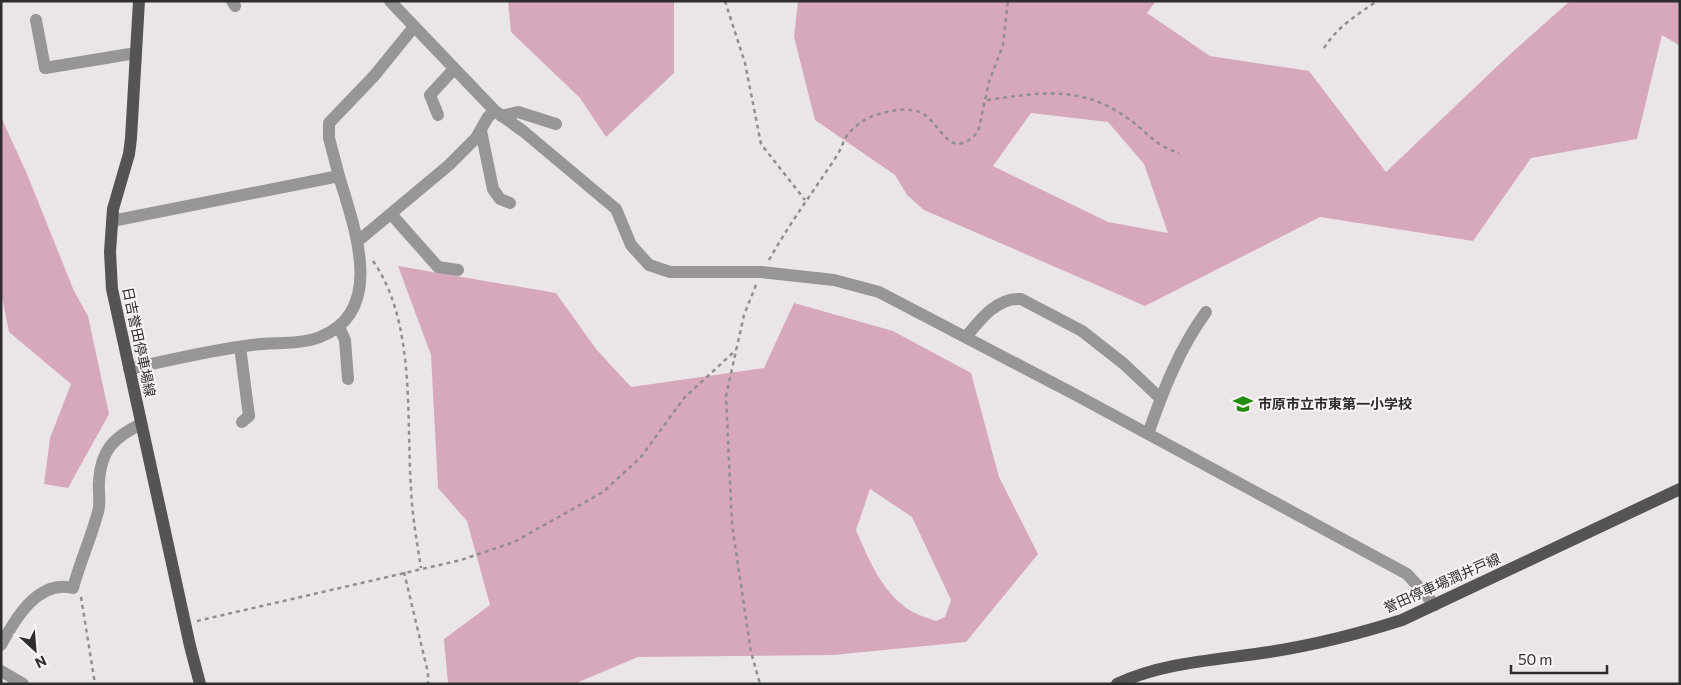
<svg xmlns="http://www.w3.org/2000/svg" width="1681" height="685" viewBox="0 0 1681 685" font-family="Commissioner,'Noto Sans JP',sans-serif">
  <rect width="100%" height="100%" fill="#eae6e8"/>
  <path fill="#d7a8bc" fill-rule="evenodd" d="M508 1H674V73L606 137 580 98 511 32Z
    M798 1H1156L1147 13 1210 56 1309 71 1386 172 1508 56 1570 1H1680V46L1662 35 1637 139 1531 158 1473 241 1320 217 1145 306 924 210 907 195 895 175 815 120 794 37ZM1031 113 1108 122 1144 164 1168 233 1108 222 993 166Z
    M1 117 27 174 74 291 88 316 109 414 68 488 44 484 50 438 71 384 9 332 1 292Z
    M398 266 556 293 596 349 631 387 764 368 794 303 893 331 971 373 999 477 1038 554 966 642 833 655 638 657 574 684H448L444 639 490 605 467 521 438 488 431 355ZM870 489 912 517 951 600 945 617 936 621C928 618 918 615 911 611 882 593 869 560 856 530Z"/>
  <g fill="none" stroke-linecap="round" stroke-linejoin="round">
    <path stroke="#918e8f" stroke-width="2.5" stroke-dasharray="4 4" stroke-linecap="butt" d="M725 1 745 63 761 144 805 200
      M1324 48C1337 27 1357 15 1377 1
      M987 100C1037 93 1078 85 1123 115 1144 128 1154 146 1179 153
      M769 260C789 224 813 192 836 157 841 150 843 141 848 134 854 127 864 119 873 116 887 111 912 105 925 115 944 129 950 161 978 132L989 82 1003 45 1008 1
      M373 261C416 322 406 417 411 488 412 515 417 542 421 568
      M756 285 744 315 726 396 732 525 751 652 760 684
      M404 572 428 673V684
      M81 597 95 684
      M197 621 461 560 514 542 603 492 641 457 684 398 736 350"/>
    <path stroke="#979596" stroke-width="12" d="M232 1 235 6
      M390 1 495 111 523 131 616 209 631 245 649 265 670 272H761L834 280 879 292 1076 395 1407 574 1435 605
      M36 20 45 68 136 53
      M438 115 430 95 454 69
      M501 116 518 112 556 124
      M481 131 493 189 500 199 510 203
      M392 215 438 267 458 270
      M112 221 339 176 329 138V123L374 76 413 28
      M358 241 449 165 476 138 488 117 495 111
      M339 327 345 340 348 379
      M966 337C980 320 997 297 1021 299L1082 331 1124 364 1161 399
      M240 347 249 416 242 422
      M129 369C170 360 211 350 252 345 274 342 299 345 320 337 387 311 354 227 339 176
      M1148 434C1163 391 1179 349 1206 312
      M1 645C15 619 38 579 73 588 80 562 91 538 98 512 101 502 98 492 99 481 101 450 114 437 141 424
      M1 671 23 684"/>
    <path stroke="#565354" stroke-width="12" d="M139 1 131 138 129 154 113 209 110 252 112 289 190 646 200 684
      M1117 684C1163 662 1219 660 1269 652 1315 645 1358 634 1402 620L1680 489"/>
  </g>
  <defs>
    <symbol id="school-bare" viewBox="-9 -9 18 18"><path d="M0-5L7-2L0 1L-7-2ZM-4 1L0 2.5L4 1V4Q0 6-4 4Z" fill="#238c0a" stroke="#f8f3f5" stroke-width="2.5" paint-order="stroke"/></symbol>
  </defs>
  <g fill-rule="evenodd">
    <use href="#school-bare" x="1229" y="390" width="28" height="28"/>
  </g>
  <g text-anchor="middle" stroke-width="4" stroke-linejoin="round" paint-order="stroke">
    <g font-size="14" fill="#2e2c2d" stroke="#f8f3f5">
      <text transform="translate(139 342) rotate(78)" y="5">日吉誉田停車場線</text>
      <text transform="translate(1442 583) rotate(-24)" y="5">誉田停車場潤井戸線</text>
    </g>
    <g font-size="14" font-weight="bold" fill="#2e2c2d" stroke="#f8f3f5" text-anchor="start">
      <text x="1258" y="409">市原市立市東第一小学校</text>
    </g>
  </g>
  <rect width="1681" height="685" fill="none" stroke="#2e2c2d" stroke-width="5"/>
  <g transform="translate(35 650) rotate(154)" stroke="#f8f3f5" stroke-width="4" paint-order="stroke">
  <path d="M0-4L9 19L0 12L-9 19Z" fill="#2e2c2d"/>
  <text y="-8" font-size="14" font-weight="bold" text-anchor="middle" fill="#2e2c2d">N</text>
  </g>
  <path d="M1511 665v8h96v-8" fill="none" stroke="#2e2c2d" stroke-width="2.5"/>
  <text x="1518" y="665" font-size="15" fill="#2e2c2d" stroke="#f8f3f5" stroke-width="4" paint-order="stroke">50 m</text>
</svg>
